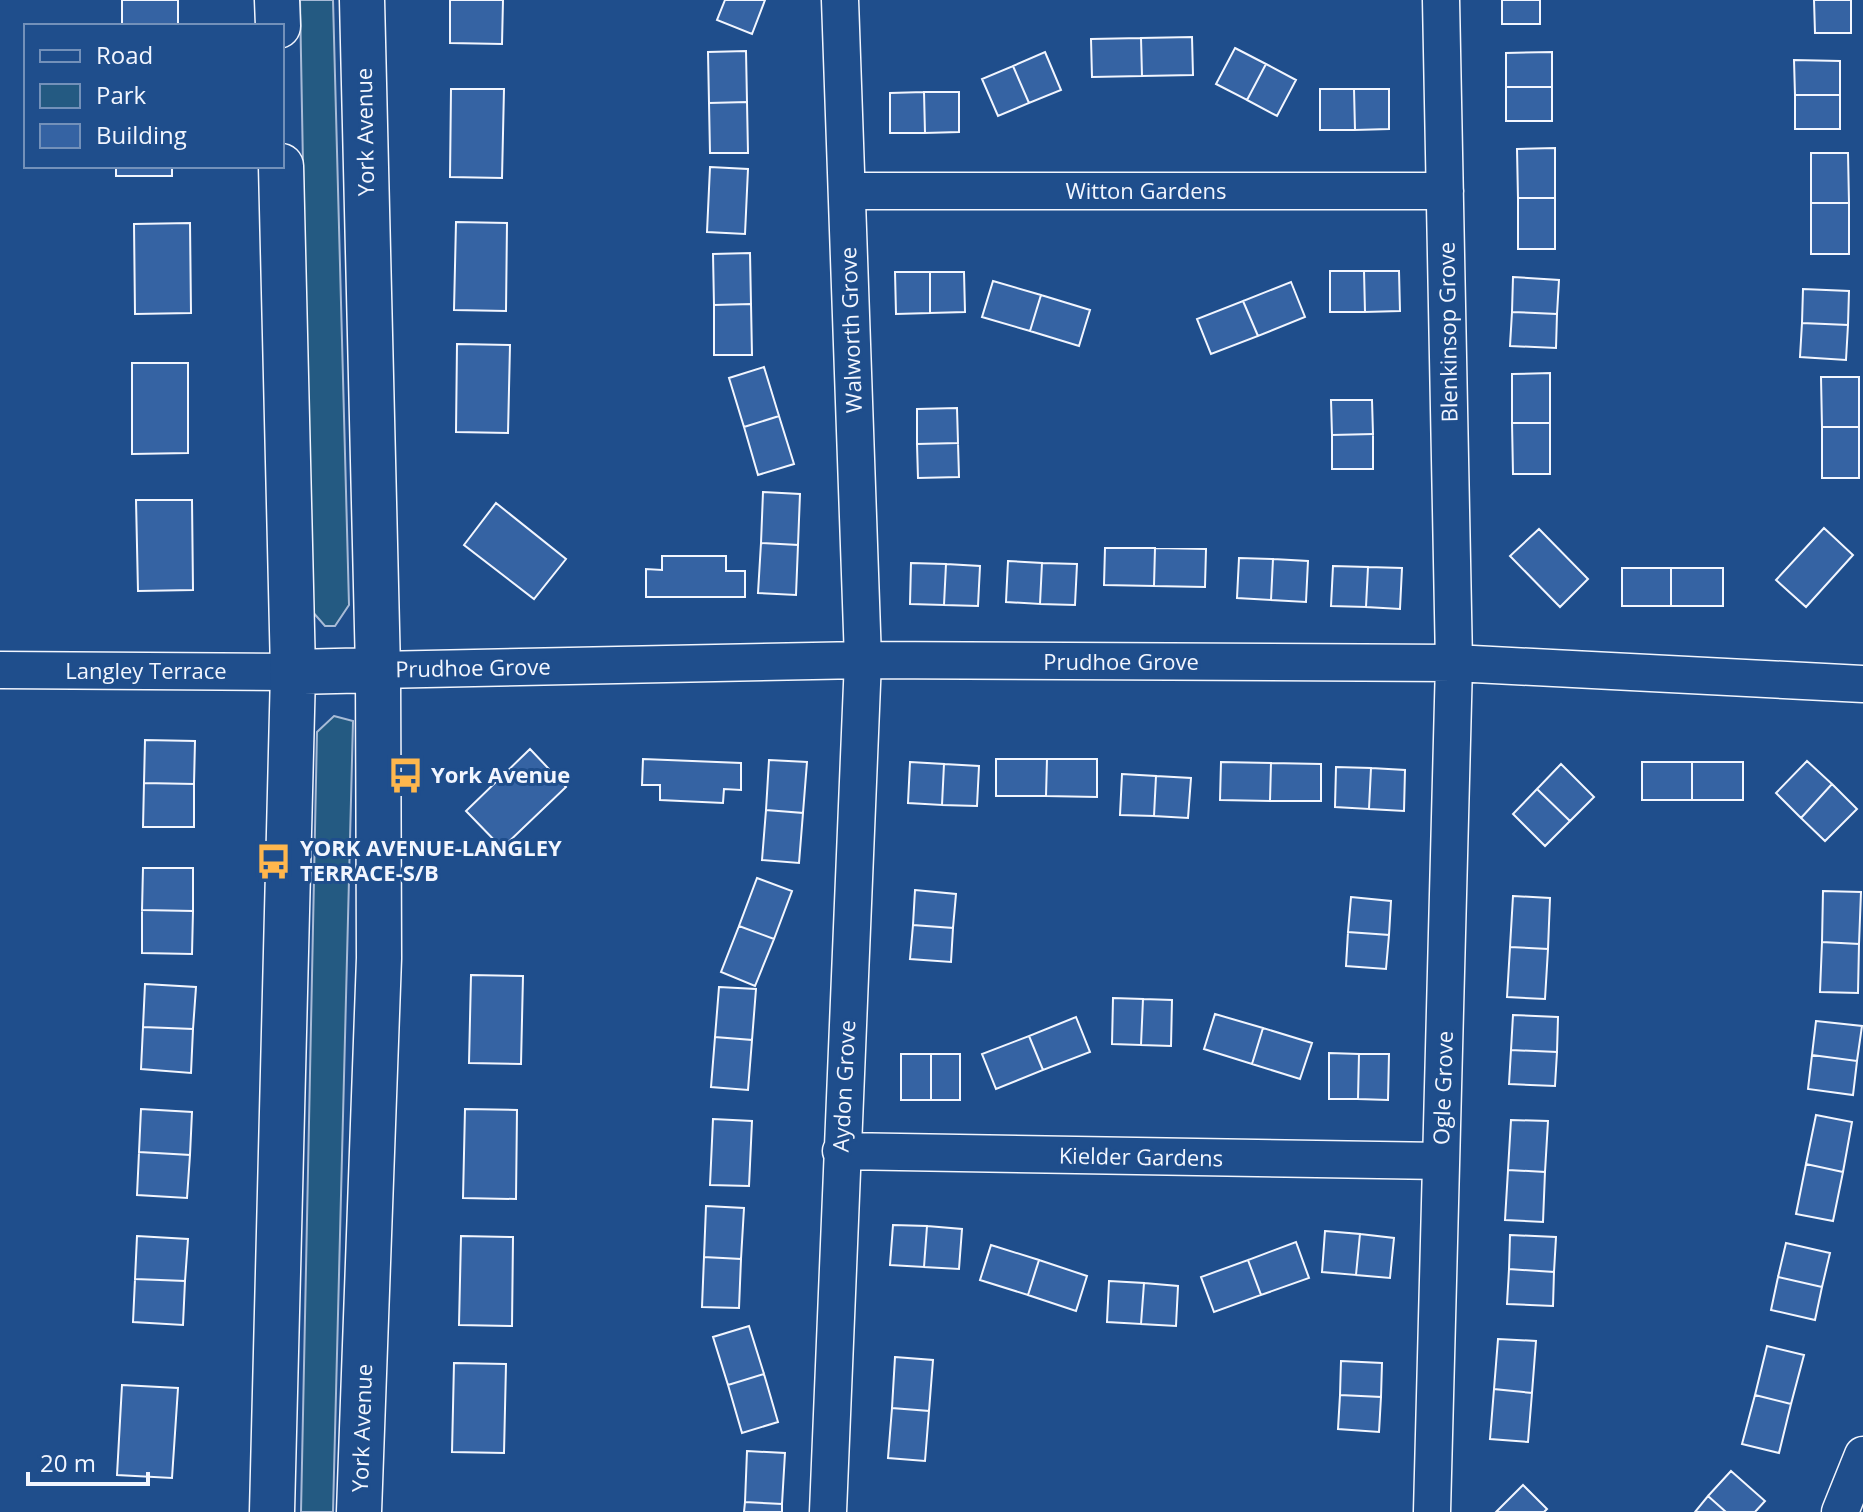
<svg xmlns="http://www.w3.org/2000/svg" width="1863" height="1512" viewBox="0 0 1863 1512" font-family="'Open Sans',sans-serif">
  <rect width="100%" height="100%" fill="#1f4e8c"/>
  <path fill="#245a82" stroke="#a8bbd7" stroke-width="2" d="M300 0H333L349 605 335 626H325L311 610Z
    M334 716 353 721 333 1512H301L317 732Z"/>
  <path fill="#3563a3" stroke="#f2f6ff" stroke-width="2" d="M122 0H178V26H122Z
    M450 0H503L502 44 450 43Z
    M725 0H765L752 34 717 20Z
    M1502 0H1540V24H1502Z
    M1814 0H1851V33H1815Z
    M1192 37 1193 75 1142 76 1141 38Z
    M1141 38 1142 76 1092 77 1091 39Z
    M1235 48 1266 64 1247 100 1216 84Z
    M746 51 747 102 709 103 708 52Z
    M1045 52 1061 90 1029 103 1013 66Z
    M1552 52V87H1506V53Z
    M1794 60 1840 61V95H1795Z
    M1266 64 1296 80 1277 116 1247 100Z
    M1013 66 1029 103 998 116 982 79Z
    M1506 87H1552V121H1506Z
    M451 89H504L502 178 450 177Z
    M1320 89H1354L1355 130H1320Z
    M1354 89H1389V129L1355 130Z
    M924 92 925 133H890V93Z
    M924 92H959V132L925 133Z
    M1795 95H1840V129H1795Z
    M747 102 748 153H710L709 103Z
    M1555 148V198H1518L1517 149Z
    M1811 153H1848L1849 203H1811Z
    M116 166H172V176H116Z
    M710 167 748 169 745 234 707 232Z
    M1518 198H1555V249H1518Z
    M1811 203H1849V254H1811Z
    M456 222 507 223 506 311 454 310Z
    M190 223 191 313 135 314 134 224Z
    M750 253 751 304 714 305 713 254Z
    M1330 271H1364L1365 312H1330Z
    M1364 271H1399L1400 311 1365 312Z
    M895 272H930V313L896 314Z
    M930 272H964L965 312 930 313Z
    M1513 277 1559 280 1557 314 1512 312Z
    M993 281 1041 295 1030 331 982 317Z
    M1291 282 1305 317 1258 336 1243 301Z
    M1803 289 1849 291 1848 325 1802 323Z
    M1041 295 1090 310 1079 346 1030 331Z
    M1243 301 1258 336 1211 354 1197 319Z
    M751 304 752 355H714V305Z
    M1512 312 1557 314 1556 348 1510 346Z
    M1802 323 1848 325 1846 360 1800 357Z
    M457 344 510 345 508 433 456 432Z
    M132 363H188V453L132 454Z
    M764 367 779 416 744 427 729 378Z
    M1550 373V423H1512V374Z
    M1821 377H1859V427H1822Z
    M1331 400H1372L1373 434 1332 435Z
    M957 408 958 443 917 444V409Z
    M779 416 794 464 758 475 744 427Z
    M1512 423H1550V474H1513Z
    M1822 427H1859V478H1822Z
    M1373 434V469H1332V435Z
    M958 443 959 477 918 478 917 444Z
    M763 492 800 494 798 545 761 543Z
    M136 500H192L193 590 138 591Z
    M496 503 566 559 534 599 464 545Z
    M1824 528 1853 555 1806 607 1776 580Z
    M1539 529 1588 579 1560 607 1510 556Z
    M761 543 798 545 796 595 758 593Z
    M1105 548H1155L1154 586 1104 585Z
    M1155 548 1206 549 1205 587 1154 586Z
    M662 556H726V571H745V597H646V569L662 570Z
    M1239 558 1273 559 1271 600 1237 598Z
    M1273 559 1308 561 1306 602 1271 600Z
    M1008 561 1042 563 1040 604 1006 602Z
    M911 563 946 564 944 605 910 604Z
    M1042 563 1077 564 1075 605 1040 604Z
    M946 564 980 566 978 606 944 605Z
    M1333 566 1368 567 1366 607 1331 606Z
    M1368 567 1402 568 1400 609 1366 607Z
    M1622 568H1671V606H1622Z
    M1671 568H1723V606H1671Z
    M145 740 195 741 194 784 144 783Z
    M530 749 566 787 502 848 466 811Z
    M643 759 741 763V790L724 789 723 803 660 800V785H642Z
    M996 759H1047L1046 796H996Z
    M1047 759H1097V797L1046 796Z
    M769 760 807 762 803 813 766 810Z
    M1807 761 1832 784 1801 818 1776 793Z
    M910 762 944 764 942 805 908 803Z
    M1221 762 1271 763 1270 801 1220 800Z
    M1642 762H1692V800H1642Z
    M1692 762H1743V800H1692Z
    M1271 763 1321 764V801H1270Z
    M944 764 979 766 977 806 942 805Z
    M1561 764 1594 797 1570 821 1537 789Z
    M1336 767 1371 768 1369 809 1335 807Z
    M1371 768 1405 770 1404 811 1369 809Z
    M1122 774 1156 776 1154 816 1120 815Z
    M1156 776 1191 778 1188 818 1154 816Z
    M144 783 194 784V827H143Z
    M1832 784 1857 809 1825 841 1801 818Z
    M1537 789 1570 821 1545 846 1513 814Z
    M766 810 803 813 799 863 762 860Z
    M143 868H193V911L142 910Z
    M757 878 792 891 774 939 739 926Z
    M915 890 956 894 953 928 913 925Z
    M1823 891 1861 892 1859 944 1822 942Z
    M1513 896 1550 898 1548 949 1510 947Z
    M1351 897 1391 901 1389 935 1348 932Z
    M142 910 193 911 192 954 142 953Z
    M913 925 953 928 951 962 910 959Z
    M739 926 774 939 755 986 721 972Z
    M1348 932 1389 935 1386 969 1346 966Z
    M1822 942 1859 944 1858 993 1820 992Z
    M1510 947 1548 949 1545 999 1507 997Z
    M471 975 523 976 521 1064 469 1063Z
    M145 984 196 987 193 1029 143 1027Z
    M719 987 756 989 752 1040 715 1037Z
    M1113 998 1143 999 1141 1045 1112 1044Z
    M1143 999 1172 1000 1171 1046 1141 1045Z
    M1215 1014 1263 1028 1252 1064 1204 1049Z
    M1513 1015 1558 1017 1557 1052 1511 1050Z
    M1076 1017 1090 1052 1043 1070 1029 1036Z
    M1816 1021 1862 1026 1857 1061 1812 1055Z
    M143 1027 193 1029 191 1073 141 1069Z
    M1263 1028 1312 1043 1300 1079 1252 1064Z
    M1029 1036 1043 1070 996 1089 982 1054Z
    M715 1037 752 1040 748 1090 711 1087Z
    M1511 1050 1557 1052 1555 1086 1509 1084Z
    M1329 1053 1359 1054 1358 1099H1329Z
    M901 1054H931V1100H901Z
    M931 1054H960V1100H931Z
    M1359 1054H1389L1388 1100 1358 1099Z
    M1812 1055 1857 1061 1853 1095 1808 1089Z
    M141 1109 192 1112 190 1155 139 1152Z
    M465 1109 517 1110 516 1199 463 1198Z
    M1816 1115 1852 1122 1843 1172 1806 1164Z
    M713 1119 752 1121 749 1186 710 1185Z
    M1511 1120 1548 1121 1545 1172 1508 1170Z
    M139 1152 190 1155 187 1198 137 1195Z
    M1806 1164 1843 1172 1833 1221 1796 1214Z
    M1508 1170 1545 1172 1543 1222 1505 1220Z
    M706 1206 744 1208 741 1259 704 1257Z
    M893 1225 927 1226 924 1267 890 1265Z
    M927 1226 962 1229 959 1269 924 1267Z
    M1325 1231 1360 1234 1356 1275 1322 1272Z
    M1360 1234 1394 1238 1390 1278 1356 1275Z
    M1510 1235 1556 1237 1554 1272 1509 1269Z
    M137 1236 188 1239 185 1281 135 1279Z
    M461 1236 513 1237 512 1326 459 1325Z
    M1296 1242 1309 1278 1261 1295 1248 1260Z
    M1786 1243 1830 1253 1822 1287 1778 1277Z
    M991 1245 1039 1260 1028 1295 980 1280Z
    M704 1257 741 1259 739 1308 702 1307Z
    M1039 1260 1087 1276 1076 1311 1028 1295Z
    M1248 1260 1261 1295 1214 1312 1201 1277Z
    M1509 1269 1554 1272 1553 1306 1507 1304Z
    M1778 1277 1822 1287 1815 1320 1771 1310Z
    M135 1279 185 1281 183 1325 133 1322Z
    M1109 1281 1144 1283 1141 1324 1107 1322Z
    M1144 1283 1178 1286 1176 1326 1141 1324Z
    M749 1326 764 1374 728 1385 713 1337Z
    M1498 1339 1536 1341 1532 1393 1494 1389Z
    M1767 1346 1804 1355 1791 1404 1755 1395Z
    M895 1357 933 1360 929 1411 892 1408Z
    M1341 1361 1382 1363 1381 1397 1340 1395Z
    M454 1363 506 1364 504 1453 452 1452Z
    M764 1374 778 1422 742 1433 728 1385Z
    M122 1385 178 1388 172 1478 117 1475Z
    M1494 1389 1532 1393 1528 1442 1490 1439Z
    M1340 1395 1381 1397 1379 1432 1338 1429Z
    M1755 1395 1791 1404 1779 1453 1742 1444Z
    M892 1408 929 1411 925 1461 888 1458Z
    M747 1451 785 1453 782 1504 745 1502Z
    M1731 1471 1765 1501 1755 1512H1726L1708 1496Z
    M1523 1485 1547 1509 1544 1512H1496Z
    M1708 1496 1726 1512H1695Z
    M745 1502 782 1504V1512H744Z"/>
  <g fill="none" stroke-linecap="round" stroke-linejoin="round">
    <defs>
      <path id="minor" d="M847 191H1445
        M0 670 293 672
        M378 670 863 660 1454 663 1863 684
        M841 1151 1441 1161
        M828 1512 863 660 840 0
        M1432 1512 1454 663 1441 0
        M1840 1512 1863 1455"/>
      <path id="secondary" d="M277 0 278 26
        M293 672 378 670
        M272 1512 293 672 281 166
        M359 1512 379 958 378 670 362 0"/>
    </defs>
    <use href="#minor" stroke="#f2f6ff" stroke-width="39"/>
    <use href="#secondary" stroke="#f2f6ff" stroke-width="47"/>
    <use href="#minor" stroke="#1f4e8c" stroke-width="36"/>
    <use href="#secondary" stroke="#1f4e8c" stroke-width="44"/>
  </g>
  <defs>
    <symbol id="bus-bare" viewBox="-9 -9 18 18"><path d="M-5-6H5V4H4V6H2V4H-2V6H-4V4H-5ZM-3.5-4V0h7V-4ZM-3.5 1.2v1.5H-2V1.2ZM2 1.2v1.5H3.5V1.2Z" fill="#ffb74d" stroke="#1f4e8c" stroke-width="2.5" paint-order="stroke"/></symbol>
  </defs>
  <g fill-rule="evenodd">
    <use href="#bus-bare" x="380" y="750" width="51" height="51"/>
    <use href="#bus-bare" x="248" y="836" width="51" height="51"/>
  </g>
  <g text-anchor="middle" stroke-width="6" stroke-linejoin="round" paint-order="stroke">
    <g font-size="22" fill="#f2f6ff" stroke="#1f4e8c">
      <text transform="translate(365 132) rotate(-91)" y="8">York Avenue</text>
      <text x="1146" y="199">Witton Gardens</text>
      <text transform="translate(851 330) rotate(-92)" y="8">Walworth Grove</text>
      <text transform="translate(1448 332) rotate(-91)" y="8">Blenkinsop Grove</text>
      <text x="1121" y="670">Prudhoe Grove</text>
      <text transform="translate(473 668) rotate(-1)" y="8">Prudhoe Grove</text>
      <text x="146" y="679">Langley Terrace</text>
      <text transform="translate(844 1086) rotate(-87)" y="8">Aydon Grove</text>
      <text transform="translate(1443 1088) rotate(-88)" y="8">Ogle Grove</text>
      <text transform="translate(1141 1157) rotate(1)" y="8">Kielder Gardens</text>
      <text transform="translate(362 1428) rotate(-88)" y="8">York Avenue</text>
    </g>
    <g font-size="22" font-weight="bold" fill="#f2f6ff" stroke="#1f4e8c" text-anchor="start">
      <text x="431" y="783">York Avenue</text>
      <text x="300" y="856">YORK AVENUE-LANGLEY<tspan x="300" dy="25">TERRACE-S/B</tspan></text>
    </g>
  </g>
  <rect x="24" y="24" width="260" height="144" fill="#1f4e8c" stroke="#7391ba" stroke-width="2"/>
  <rect x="40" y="50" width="40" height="12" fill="#1f4e8c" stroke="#7391ba" stroke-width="2"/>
  <text x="96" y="64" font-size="24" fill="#f2f6ff">Road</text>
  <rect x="40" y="84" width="40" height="24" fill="#245a82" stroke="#7391ba" stroke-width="2"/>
  <text x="96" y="104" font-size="24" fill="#f2f6ff">Park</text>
  <rect x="40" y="124" width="40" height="24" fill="#3563a3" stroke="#7391ba" stroke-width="2"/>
  <text x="96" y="144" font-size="24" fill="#f2f6ff">Building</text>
  <path d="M28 1472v12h120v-12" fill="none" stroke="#f2f6ff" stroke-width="4"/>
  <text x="40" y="1472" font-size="24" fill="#f2f6ff" stroke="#1f4e8c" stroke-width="6" paint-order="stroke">20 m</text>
</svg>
